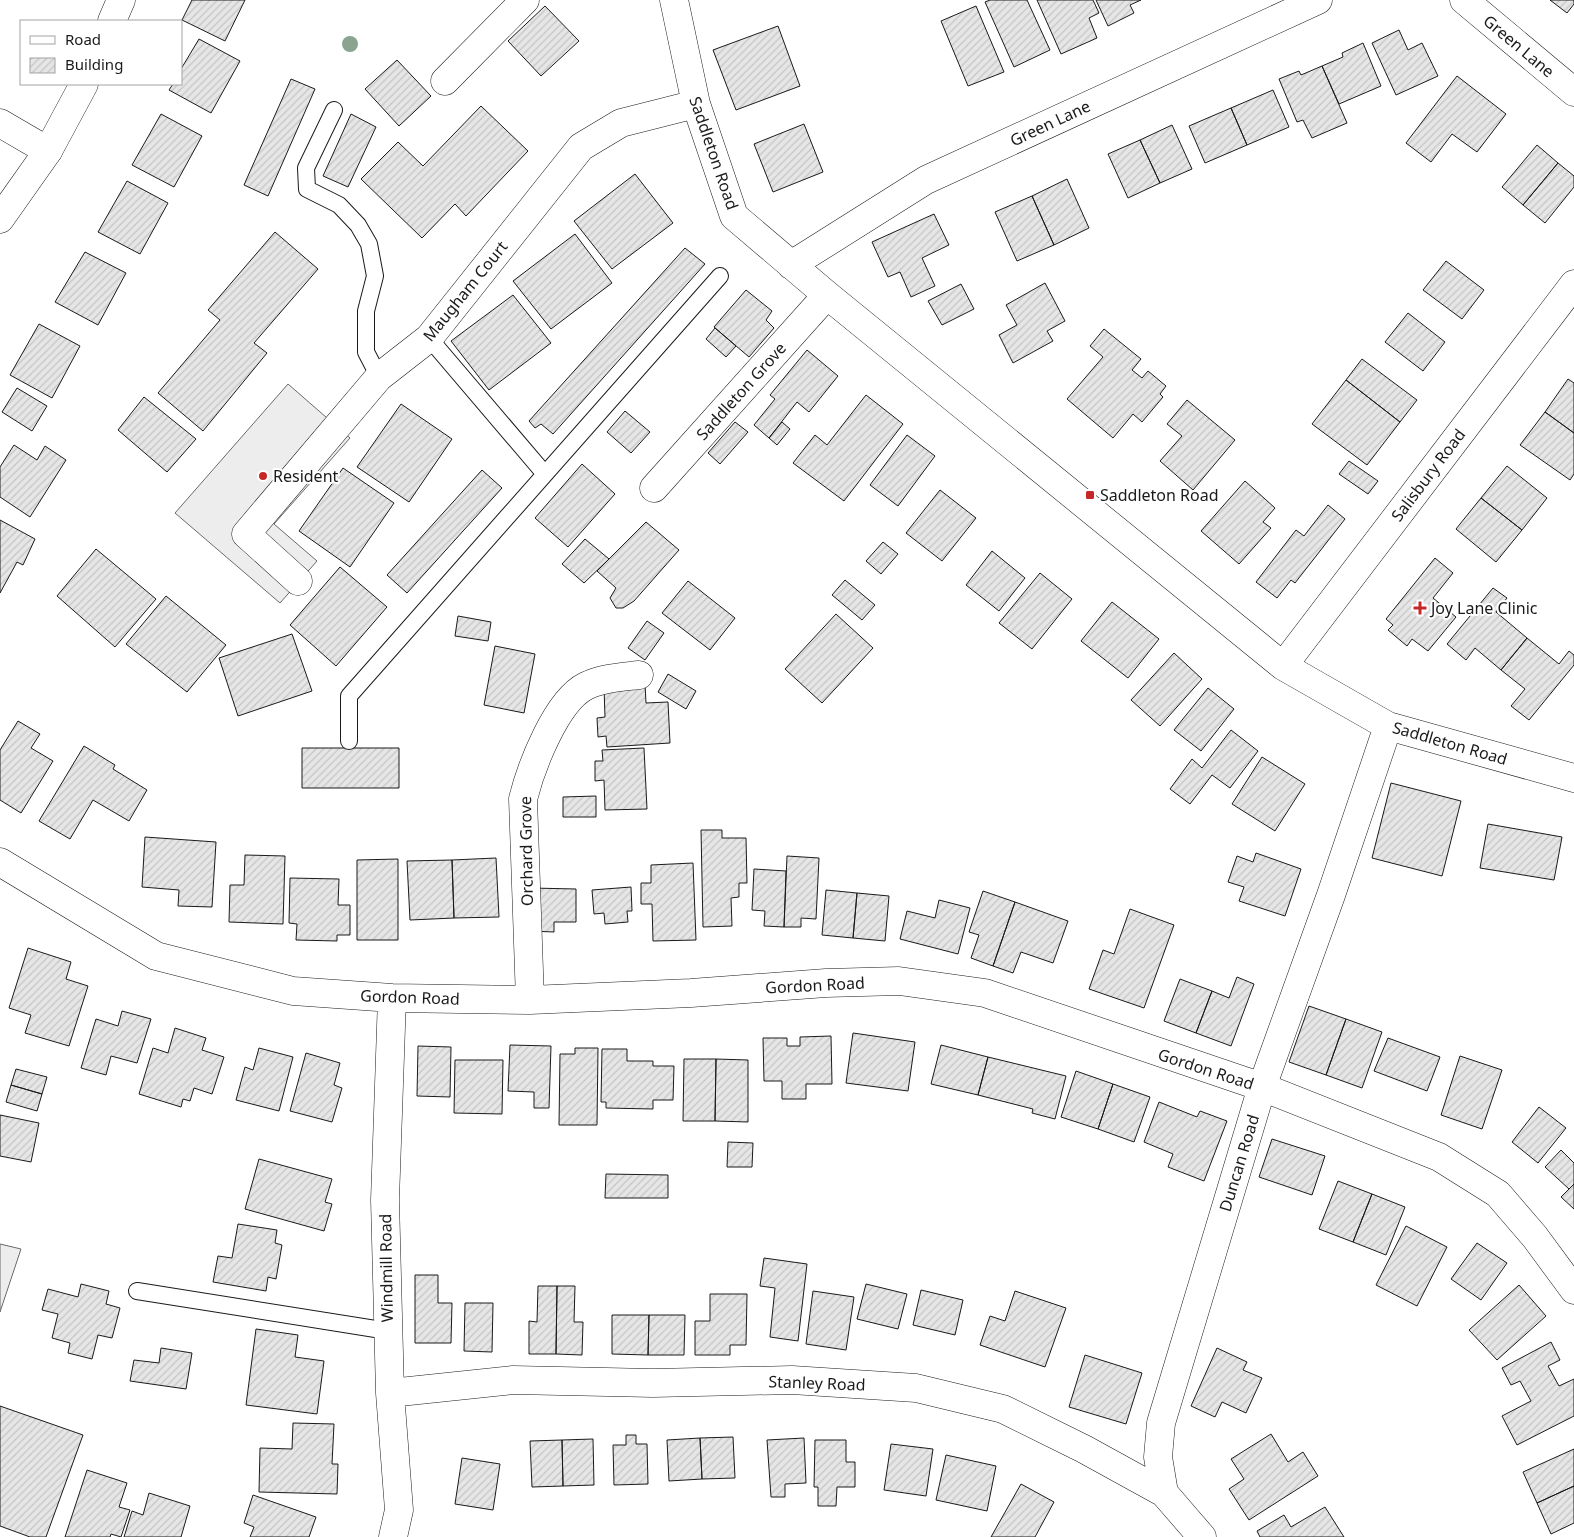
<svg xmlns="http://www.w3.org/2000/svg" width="1574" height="1537" viewBox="0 0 1574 1537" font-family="'Noto Sans',sans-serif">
  <defs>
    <pattern id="building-hatch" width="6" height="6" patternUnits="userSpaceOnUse" patternTransform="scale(1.25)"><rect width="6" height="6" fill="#e6e6e6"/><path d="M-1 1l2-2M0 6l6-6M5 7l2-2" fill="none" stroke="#c5c5c5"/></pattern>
  </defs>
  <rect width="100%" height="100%" fill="#fff"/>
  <path fill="#ededed" stroke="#6a6a6a" d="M288 384 350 438 274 524 317 561 280 603 175 513Z
    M0 1244 21 1249 0 1312Z"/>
  <path fill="url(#building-hatch)" stroke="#1a1a1a" d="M192 0H245L225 41 182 20Z
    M990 0H1027L1050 50 1014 67 985 2Z
    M1037 0H1093L1099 13 1089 18 1097 38 1061 54Z
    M1096 0H1141L1130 5 1134 13 1108 26Z
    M1550 0H1574V4L1567 13Z
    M545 6 579 41 541 76 508 41Z
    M976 6 1004 72 968 86 941 21Z
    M778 26 800 86 736 110 713 50Z
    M1399 30 1408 50 1422 43 1438 76 1396 95 1372 43Z
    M199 39 240 61 211 113 169 90 173 84H181V69Z
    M1363 43 1381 86 1339 104 1322 66 1343 57 1342 53Z
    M397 60 431 96 399 126 365 89Z
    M1322 66 1347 123 1312 138 1303 120 1297 122 1279 79 1299 71 1301 75Z
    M1457 76 1506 114 1477 152 1452 134 1431 162 1406 143Z
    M291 79 315 89 268 196 244 185Z
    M1273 90 1289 127 1247 145 1231 108Z
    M481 106 528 151 466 216 455 204 422 238 361 179 398 142 423 166Z
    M1231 108 1247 145 1205 163 1189 126Z
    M161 114 202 136 174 187 132 165Z
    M351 114 376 127 348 187 323 176Z
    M804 124 823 172 773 192 754 144Z
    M1172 125 1192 169 1160 183 1140 140Z
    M1140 140 1160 183 1128 198 1108 154Z
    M1537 145 1558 163 1523 205 1502 187Z
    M1558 163 1574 176V187L1545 223 1523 205Z
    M635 174 673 223 612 269 574 221Z
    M1067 179 1089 228 1054 245 1032 196Z
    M127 181 168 203 140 254 98 232Z
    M1032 196 1054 245 1017 261 995 212Z
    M934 214 949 245 922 258 935 286 911 297 900 272 888 277 872 242Z
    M275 232 318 269 254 343 267 353 203 431 158 393 220 320 208 310Z
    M575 234 612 283 551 329 513 281Z
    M685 248 705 264 553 434 541 424 535 428 529 421Z
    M85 252 126 273 98 325 55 302Z
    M1446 261 1484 290 1462 319 1423 290Z
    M1045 283 1065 321 1047 331 1053 341 1013 363 999 335 1017 325 1006 305Z
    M961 284 974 309 942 325 928 301Z
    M746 290 772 311 766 320 774 328 749 357 714 327Z
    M513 295 551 343 489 390 451 341Z
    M1408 313 1445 342 1423 371 1385 342Z
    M39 324 80 346 52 398 10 375Z
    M715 328 736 346 726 357 706 339Z
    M1104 329 1141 359 1132 370 1142 378 1148 371 1166 386 1160 394 1163 397 1142 422 1133 414 1113 438 1067 399 1103 357 1090 346Z
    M807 350 838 376 809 412 797 402 769 438 754 425 775 399 770 395Z
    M1362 359 1417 400 1400 422 1346 380Z
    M1568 379 1574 383V433L1545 412Z
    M1346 380 1400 422 1367 465 1312 424Z
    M17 388 47 406 32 431 2 412Z
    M866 395 903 424 844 501 793 463 815 435 827 445Z
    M144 397 196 439 167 472 118 430Z
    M1187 400 1235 440 1193 490 1160 461 1182 436 1167 424Z
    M401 404 452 439 409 502 357 467Z
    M625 411 650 432 631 453 607 432Z
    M1545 412 1574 433V474L1570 480 1520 445Z
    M735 422 748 432 720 464 708 453Z
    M782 422 790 429 777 445 769 438Z
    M907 435 935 456 898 506 870 485Z
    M14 445 37 460 45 446 66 460 30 517 0 497V467Z
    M1349 461 1378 481 1368 494 1339 474Z
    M582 464 615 494 568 547 535 518Z
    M1507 466 1547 498 1522 530 1481 498Z
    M343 468 394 503 350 567 299 531Z
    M482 470 502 488 407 593 387 575Z
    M1245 481 1275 508 1263 522 1271 528 1239 564 1201 531Z
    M940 490 976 518 942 561 906 533Z
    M1481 498 1522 530 1496 562 1456 529Z
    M1328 505 1345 519 1295 583 1291 580 1277 598 1256 582 1296 530 1304 536Z
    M0 520 35 539 23 565 17 562 0 593Z
    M646 522 679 550 634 601 623 608H616L610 598 616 588 597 571Z
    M585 539 609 559 584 583 562 564Z
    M883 542 898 554 881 574 866 561Z
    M96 549 156 599 115 647 57 596Z
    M992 551 1025 578 999 611 966 585Z
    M1435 558 1453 573 1433 598 1456 617 1428 651 1412 639 1407 646 1388 630 1393 625 1386 619Z
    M340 567 387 607 336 666 290 625Z
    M1040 573 1072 599 1032 649 999 623Z
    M845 580 875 605 862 620 832 595Z
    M688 581 735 618 710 650 662 613Z
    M1493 588 1507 598 1496 612 1527 638 1501 670 1475 648 1466 660 1447 644Z
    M166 596 226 645 187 692 126 644Z
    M1112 602 1159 639 1128 678 1081 641Z
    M836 614 873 648 822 703 785 669Z
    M458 616 491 622 488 641 455 636Z
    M647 621 664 633 645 660 628 648Z
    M292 634 312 691 238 716 219 658Z
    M1527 638 1559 664 1569 651 1574 655V665L1529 720 1511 706 1525 689 1501 670Z
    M495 646 535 654 524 713 484 705Z
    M1174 653 1202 679 1160 726 1131 700Z
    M668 674 696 691 686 709 658 692Z
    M645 684 646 703 668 702 670 743 607 747 606 736 598 737 597 718 605 717 604 687Z
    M1208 688 1234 709 1201 751 1174 730Z
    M18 721 40 734 31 748 53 761 21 813 0 800V750Z
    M1231 730 1258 751 1230 788 1212 775 1190 804 1170 789 1192 759 1202 768Z
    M84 746 115 765 113 769 147 790 129 821 93 800 70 839 39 821Z
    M302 748H399V788H302Z
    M644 748 647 809 605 810 604 780 595 781V761H603L602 750Z
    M1262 757 1305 784 1275 831 1232 804Z
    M1391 783 1461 801 1442 876 1372 858Z
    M596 796V817H563V797Z
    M1488 824 1562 837 1554 880 1480 868Z
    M701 830H722V838H746L747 883H739V897L731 898 732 926 703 927Z
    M145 837 216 842 212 907 178 906 179 890 142 887Z
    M1256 853 1301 869 1285 916 1239 901 1244 887 1228 882 1237 856 1253 862Z
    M245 855 285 856 283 924 229 922 230 885H244Z
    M787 856 819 858 816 919 801 918V927H784Z
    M496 858 499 917 454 918 452 860Z
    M398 859V940H357V860Z
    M452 860 454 918 410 920 407 861Z
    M693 863 696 940 653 941 652 904H641V883H651V865Z
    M754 869 786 871 784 927 764 926 765 911 752 910Z
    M290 878 339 879 338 905H350V935H337V941L296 940 297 924 289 923Z
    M631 887 632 911H627L628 922 605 924 604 913 594 914 592 890Z
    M531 888 576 889V922H554V932L530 931Z
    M826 890 857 893 853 938 822 935Z
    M983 891 1015 902 993 966 971 958 979 935 969 932Z
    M857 893 889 896 885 941 853 938Z
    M939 900 970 908 958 954 900 939 907 911 935 918Z
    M1015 902 1068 921 1053 963 1021 952 1013 973 993 966Z
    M1130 909 1174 925 1144 1008 1089 989 1103 950 1114 954Z
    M28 948 71 962 66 979 88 986 69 1046 25 1033 31 1015 9 1008Z
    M1237 977 1254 984 1231 1046 1196 1033 1212 991 1229 998Z
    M1180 979 1212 991 1196 1033 1164 1021Z
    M1309 1006 1346 1019 1326 1075 1289 1062Z
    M122 1011 151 1019 137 1063 111 1056 106 1075 81 1068 96 1019 118 1026Z
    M1346 1019 1382 1032 1362 1088 1326 1075Z
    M175 1028 206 1038 202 1050 224 1057 212 1094 194 1088 190 1101 183 1099 181 1107 139 1094 153 1048 168 1053Z
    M853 1033 915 1042 908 1091 846 1083Z
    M831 1036 832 1084H806V1099H782V1081H764L763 1038H787V1046H800V1037Z
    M1388 1038 1440 1057 1427 1091 1374 1071Z
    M510 1045 551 1046 549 1108H534V1092L508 1091Z
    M941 1045 988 1057 978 1095 931 1084Z
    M418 1046 451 1047 450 1097 417 1096Z
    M259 1048 293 1057 279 1111 236 1100 245 1067 253 1070Z
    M575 1048H598L597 1125H559L560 1054H575Z
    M602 1049H627V1061H653V1066H674L673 1100H653V1109L606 1108V1102H601Z
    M306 1053 340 1063 334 1085 342 1088 332 1122 290 1111Z
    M1460 1056 1502 1070 1482 1129 1441 1115Z
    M988 1057 1066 1076 1055 1119 1032 1113 1033 1109 978 1095Z
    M684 1059H716L715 1121H683Z
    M716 1059 748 1060V1122L715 1121Z
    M455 1060H503L502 1114 454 1113Z
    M16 1069 47 1077 42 1094 11 1085Z
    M1076 1071 1113 1084 1098 1129 1061 1117Z
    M1113 1084 1150 1097 1134 1142 1098 1129Z
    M11 1085 42 1094 37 1111 6 1102Z
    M1159 1102 1197 1117 1200 1111 1227 1121 1204 1181 1168 1167 1173 1154 1144 1142Z
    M1539 1107 1566 1128 1538 1163 1512 1142Z
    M0 1115 39 1123 31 1162 0 1156Z
    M1272 1139 1325 1156 1312 1195 1259 1177Z
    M728 1142 753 1143 752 1167H727Z
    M1561 1150 1574 1163V1184L1569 1189 1545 1167Z
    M259 1159 332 1179 325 1202 332 1204 324 1231 245 1209Z
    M606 1174 668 1175V1198H605Z
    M1338 1181 1372 1194 1353 1242 1319 1229Z
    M1574 1184V1209L1561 1197Z
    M1372 1194 1405 1207 1386 1255 1353 1242Z
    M238 1224 277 1230 275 1243 282 1245 276 1279 268 1277 266 1291 213 1282 218 1256 232 1258Z
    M1406 1226 1447 1247 1417 1306 1376 1285Z
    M1477 1243 1507 1263 1481 1300 1451 1279Z
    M764 1258 807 1264 798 1341 770 1337 775 1288 760 1286Z
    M415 1275H438V1303H452L451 1343H415Z
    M81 1284 109 1291 106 1304 120 1308 112 1338 98 1335 92 1359 68 1353 70 1343 52 1338 58 1314 42 1310 48 1289 78 1297Z
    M866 1284 907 1294 898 1329 857 1319Z
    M1519 1285 1546 1316 1497 1360 1469 1330Z
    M538 1286H557L556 1354H529V1321L537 1322Z
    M557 1286H575L574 1322H583L582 1355 556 1354Z
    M921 1290 963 1300 955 1335 913 1325Z
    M813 1291 854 1297 846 1350 806 1344Z
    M1015 1291 1066 1308 1045 1367 980 1345 990 1316 1005 1321Z
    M710 1294H747L746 1345H730V1355H695V1321H710Z
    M465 1303H493L492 1352 464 1351Z
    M612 1315H649L648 1355 612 1354Z
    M649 1315H685L684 1355H648Z
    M256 1329 298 1335 295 1357 324 1361 317 1414 246 1405Z
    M1551 1342 1560 1360 1548 1366 1559 1386 1574 1379V1416L1517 1445 1502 1416 1531 1401 1520 1381 1511 1385 1502 1368Z
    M161 1348 192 1353 186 1389 130 1381 134 1360 159 1363Z
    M1217 1348 1247 1362 1243 1370 1262 1378 1246 1413 1222 1402 1215 1417 1191 1406Z
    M1085 1355 1142 1373 1126 1424 1069 1407Z
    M0 1406 83 1435 46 1537H30L0 1526Z
    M293 1423 334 1424 332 1464H338L337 1494 259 1492 260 1448 292 1449Z
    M1271 1434 1288 1462 1303 1452 1318 1476 1249 1520 1229 1489 1244 1479 1231 1459Z
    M626 1435H636V1444H647L648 1484 614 1485 613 1445H626Z
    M733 1437 735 1478 702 1479 700 1438Z
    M700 1438 702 1479 669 1481 667 1440Z
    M804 1438 806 1483 785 1484V1497H771L767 1440Z
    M593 1439 594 1485 563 1486 562 1440Z
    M562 1440 563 1486 532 1487 530 1441Z
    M815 1440H846V1462H855V1487H837L836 1506H818V1487H814Z
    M891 1444 933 1449 926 1496 884 1490Z
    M1574 1449V1486L1537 1503 1523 1472Z
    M946 1455 996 1466 987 1511 936 1500Z
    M462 1458 500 1464 493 1510 455 1504Z
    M87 1470 127 1483 119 1507 130 1510 121 1537 111 1534 110 1537H65Z
    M1021 1484 1054 1502 1035 1537H991Z
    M1574 1486V1523L1551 1534 1537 1503Z
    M149 1493 190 1506 181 1537H124L132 1511 143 1515Z
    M253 1495 316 1517 309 1537H250L254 1527 244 1523Z
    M1325 1507 1344 1537H1260L1257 1531 1284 1515 1291 1527Z"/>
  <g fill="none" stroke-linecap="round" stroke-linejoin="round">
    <defs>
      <path id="lane" d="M334 110 306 168 307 189 339 205 358 225 369 244 375 276 366 311V352L379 377
        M429 338 544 473
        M349 741V696L720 276
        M137 1291 388 1331"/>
      <path id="street" d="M674 0 696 104 734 216 827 295 1283 666 1388 726 1574 778
        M1464 0 1574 92
        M445 81 525 0
        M0 123 48 151
        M791 265 926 180 1318 0
        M654 488 827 295
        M298 581 246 534 379 377 429 338 581 147 621 123 696 104
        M1283 666 1574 284
        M0 862 156 956 293 991 392 998 530 1000 691 993 826 983 899 981 985 993 1262 1087 1439 1157 1498 1194 1535 1237 1574 1290
        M392 998 385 1200 390 1393 399 1510 393 1537
        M530 1000 523 799C531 767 556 701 586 686 602 678 622 677 639 675
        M390 1393 513 1380 653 1383 792 1380 916 1388 1003 1409 1084 1449 1164 1493 1202 1537
        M1164 1493 1158 1457 1161 1423 1262 1087 1331 895 1388 726"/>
      <path id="secondary" d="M112 21 121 0
        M0 219 48 151 84 84"/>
    </defs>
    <use href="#lane" stroke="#1a1a1a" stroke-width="18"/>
    <use href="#street" stroke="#1a1a1a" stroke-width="29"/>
    <use href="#secondary" stroke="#1a1a1a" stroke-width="29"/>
    <use href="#lane" stroke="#fff" stroke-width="16"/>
    <use href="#street" stroke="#fff" stroke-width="28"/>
    <use href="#secondary" stroke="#fff" stroke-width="28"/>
  </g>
  <circle fill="#8aa48f" cx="350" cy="44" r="8"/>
  <g fill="#c62828" stroke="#fff" stroke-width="2">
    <circle cx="263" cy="476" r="5"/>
    <rect x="1085" y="490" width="10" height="10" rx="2.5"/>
    <path d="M1417.5 600.5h5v5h5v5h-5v5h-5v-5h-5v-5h5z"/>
  </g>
  <g text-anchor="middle" stroke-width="4" stroke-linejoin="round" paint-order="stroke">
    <g font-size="16" fill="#1a1a1a" stroke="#fff">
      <text transform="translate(1519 46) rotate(40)" y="6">Green Lane</text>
      <text transform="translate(1050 123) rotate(-25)" y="6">Green Lane</text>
      <text transform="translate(714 153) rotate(71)" y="6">Saddleton Road</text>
      <text transform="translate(465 291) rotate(-51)" y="6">Maugham Court</text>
      <text transform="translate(741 391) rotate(-48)" y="6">Saddleton Grove</text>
      <text transform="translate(1428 475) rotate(-53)" y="6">Salisbury Road</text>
      <text transform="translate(1450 743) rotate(16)" y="6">Saddleton Road</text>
      <text transform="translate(526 851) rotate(-91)" y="6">Orchard Grove</text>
      <text transform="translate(815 985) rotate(-3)" y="6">Gordon Road</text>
      <text transform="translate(410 997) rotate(2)" y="6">Gordon Road</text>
      <text transform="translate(1206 1069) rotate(18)" y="6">Gordon Road</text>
      <text transform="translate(1239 1163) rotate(-73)" y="6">Duncan Road</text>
      <text transform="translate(386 1268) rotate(-91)" y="6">Windmill Road</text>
      <text transform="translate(817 1383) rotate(2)" y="6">Stanley Road</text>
    </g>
    <g font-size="16" fill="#1a1a1a" stroke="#fff" text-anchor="start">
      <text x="273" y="482">Resident</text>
      <text x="1100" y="501">Saddleton Road</text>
      <text x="1431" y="614">Joy Lane Clinic</text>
    </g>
  </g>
  <rect x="20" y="20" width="162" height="65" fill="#ffffff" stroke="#a3a3a3"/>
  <rect x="30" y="36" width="25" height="8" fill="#ffffff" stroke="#a3a3a3"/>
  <text x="65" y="45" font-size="15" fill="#1a1a1a">Road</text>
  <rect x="30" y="58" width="25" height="15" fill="url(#building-hatch)" stroke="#a3a3a3"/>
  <text x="65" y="70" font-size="15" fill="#1a1a1a">Building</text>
</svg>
